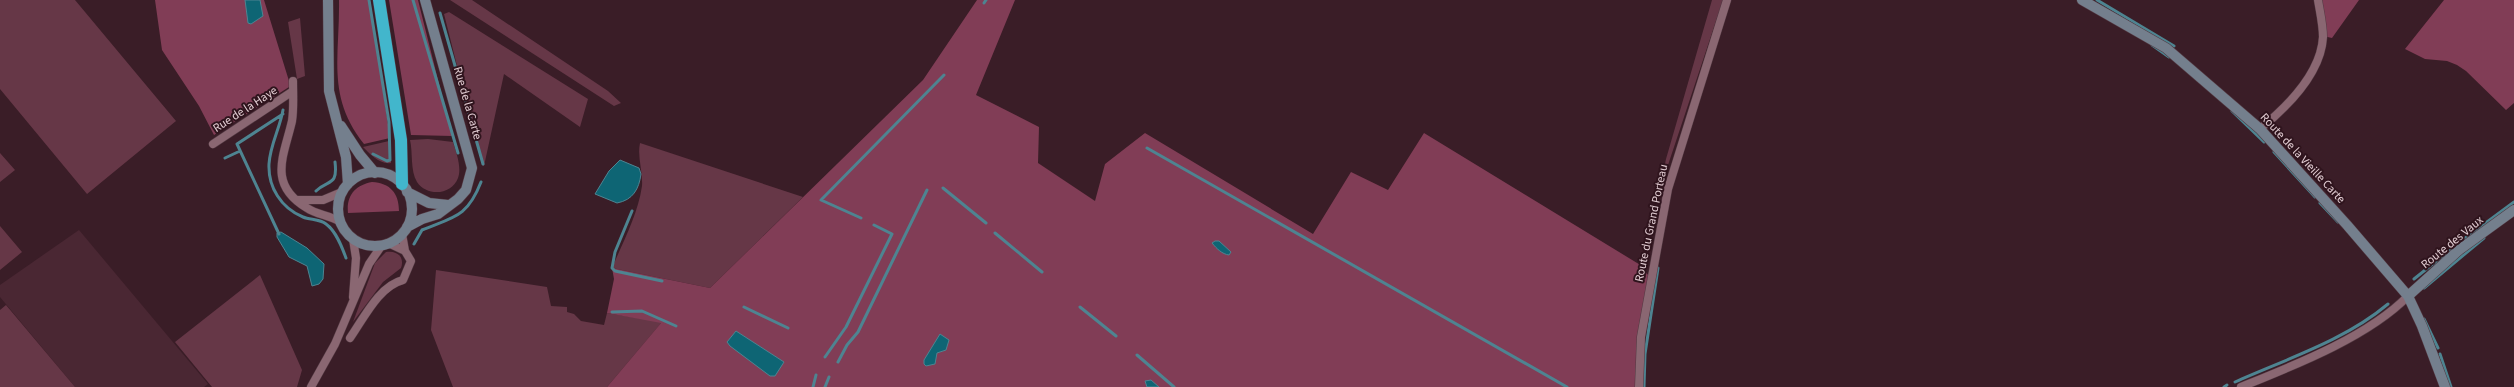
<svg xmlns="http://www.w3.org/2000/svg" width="2514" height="387" viewBox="0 0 2514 387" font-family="'Source Sans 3',sans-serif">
  <rect width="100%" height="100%" fill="#3a1d27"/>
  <path fill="#4a2733" d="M79 230 208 384 204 387H75L0 297V285Z"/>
  <path fill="#663747" d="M0 0H75L176 121 87 194 0 89Z
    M450 0H472L608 91 621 103 614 106Z
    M1712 0H1723L1660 189 1666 159Z
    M449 12 588 99 580 127 504 74 484 166 482 165 444 14Z
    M300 18 305 76 297 79 288 22Z
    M428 139 453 142C456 152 462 167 458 178 452 195 427 197 417 182 410 171 413 152 410 140Z
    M389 141 391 163C380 165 370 154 363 147Z
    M640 143 803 197 710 288 612 268C623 242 638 214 642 186 643 171 637 157 640 143Z
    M0 153 15 170 0 182Z
    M0 226 22 252 0 270Z
    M386 252C397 250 405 257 401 268L383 282 353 322 375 263Z
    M436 270 547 287 551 306 567 307V312L574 314 581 321 604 325 607 313 662 322 607 387H453L431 330Z
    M260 275 302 370 297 387H212L175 342Z
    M6 305 75 387H0V310Z"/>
  <path fill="#813d56" d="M155 0H264L289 81V87L214 135 199 106 162 50Z
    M339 0H370L390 138 364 144C326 96 340 56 339 0Z
    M389 0H418L452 136 411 135Z
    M977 0H1015L976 95 1039 127 1038 163 1095 201 1105 164 1145 133 1313 234 1351 172 1388 190 1424 133 1642 266 1650 278 1639 387H607L661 323 607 313 614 279 612 268 710 288 923 80Z
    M2318 0H2359L2332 38 2323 36Z
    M2444 0H2514V103L2506 110 2466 71 2457 65 2447 61 2425 59 2405 49Z
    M372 182C390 183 399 193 399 211L348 213C346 195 356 185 372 182Z"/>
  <path fill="#0e6574" stroke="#4e8491" d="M245 0H260L263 16 251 24 248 23Z
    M620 160 639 168 641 174C639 189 633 200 617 203L595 194 609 171Z
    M281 232 307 248 324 264 323 279 319 284 312 286 307 266 289 257 277 237V233Z
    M1215 241H1219L1231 252 1229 255C1222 254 1217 249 1212 243Z
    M736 331 784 362 775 376H770L730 346 727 342Z
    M940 334 949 340 946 350 937 353 935 364 926 366 924 364V360Z
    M1151 380 1159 387H1147L1145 381Z"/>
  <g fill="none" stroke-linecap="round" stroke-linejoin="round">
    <path stroke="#4e8491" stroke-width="3" d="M369 0 389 122 390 160 387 161 373 154
      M413 0 458 153
      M2097 0 2174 46
      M984 3 986 0
      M440 13 483 164
      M2152 45 2169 57
      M283 110C280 128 270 145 269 164 268 187 281 208 303 217 310 220 320 219 326 224 336 231 342 247 346 258
      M2232 111 2264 142
      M1147 148 1567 387
      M2274 152 2315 197
      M225 158 240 151
      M943 188 986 223
      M316 191C328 179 338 187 335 162
      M2320 203 2338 222
      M632 211 615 252 612 268 615 271 662 281
      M861 218 821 200 944 75
      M995 233 1042 272
      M279 234 237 144 283 114
      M2464 239 2514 202
      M414 244 422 230C453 217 467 218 481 182
      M2414 279 2454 247
      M2424 288 2484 238
      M744 307 788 328
      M1080 307 1116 336
      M612 312 642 311 676 326
      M2424 319 2438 348
      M2440 354 2451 387
      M1137 355 1174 387
      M825 357 846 327 892 234 874 225
      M838 362 847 345 858 332 927 190
      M2235 382C2286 359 2344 341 2388 304
      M813 387 816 375
      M825 387 829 377
      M1644 387 1645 354 1658 268
      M2224 387 2227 385"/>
    <defs>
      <path id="street" d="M293 81C293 95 294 108 292 121 284 156 267 184 307 208 317 215 330 215 340 222
        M2260 129C2287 107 2321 74 2323 37 2323 25 2320 12 2318 0
        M213 144 293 91
        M297 200H323L342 192
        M388 243 405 251
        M353 297 356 258 353 239
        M350 338C364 318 379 286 403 280L411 261 405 251 402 234
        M311 387 335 344 369 264 382 245
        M1639 387 1641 337 1668 189 1727 0
        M2241 387C2293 366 2368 337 2408 296"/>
      <path id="secondary" d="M328 0 329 91 346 157 348 184
        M2082 0 2166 48 2260 129 2347 225 2408 296 2422 326 2445 387
        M341 126 360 155 375 173
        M338 209a37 37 0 1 1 74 0a37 37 0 1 1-74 0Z
        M407 192 429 203 448 205
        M407 227 422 219 438 214 458 199 466 190 472 168 425 0
        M2408 296 2459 250 2514 210"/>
      <path id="highway" d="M379 0 401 140 402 184"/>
    </defs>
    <use href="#street" stroke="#533a43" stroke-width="9"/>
    <use href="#secondary" stroke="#533a43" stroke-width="11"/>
    <use href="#highway" stroke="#533a43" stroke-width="13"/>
    <use href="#street" stroke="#8a6772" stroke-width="8"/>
    <use href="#secondary" stroke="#747f8d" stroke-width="10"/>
    <use href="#highway" stroke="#42b6cc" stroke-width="12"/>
  </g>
  <g text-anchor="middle" stroke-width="4" stroke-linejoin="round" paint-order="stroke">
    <g font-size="12" fill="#e3ced4" stroke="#2f141d">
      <text transform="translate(468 103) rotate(74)" y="4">Rue de la Carte</text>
      <text transform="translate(245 109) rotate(-33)" y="4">Rue de la Haye</text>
      <text transform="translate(2303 158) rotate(47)" y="4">Route de la Vieille Carte</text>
      <text transform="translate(1651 223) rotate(-78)" y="4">Route du Grand Porteau</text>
      <text transform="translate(2452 242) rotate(-39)" y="4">Route des Vaux</text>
    </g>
  </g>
</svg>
